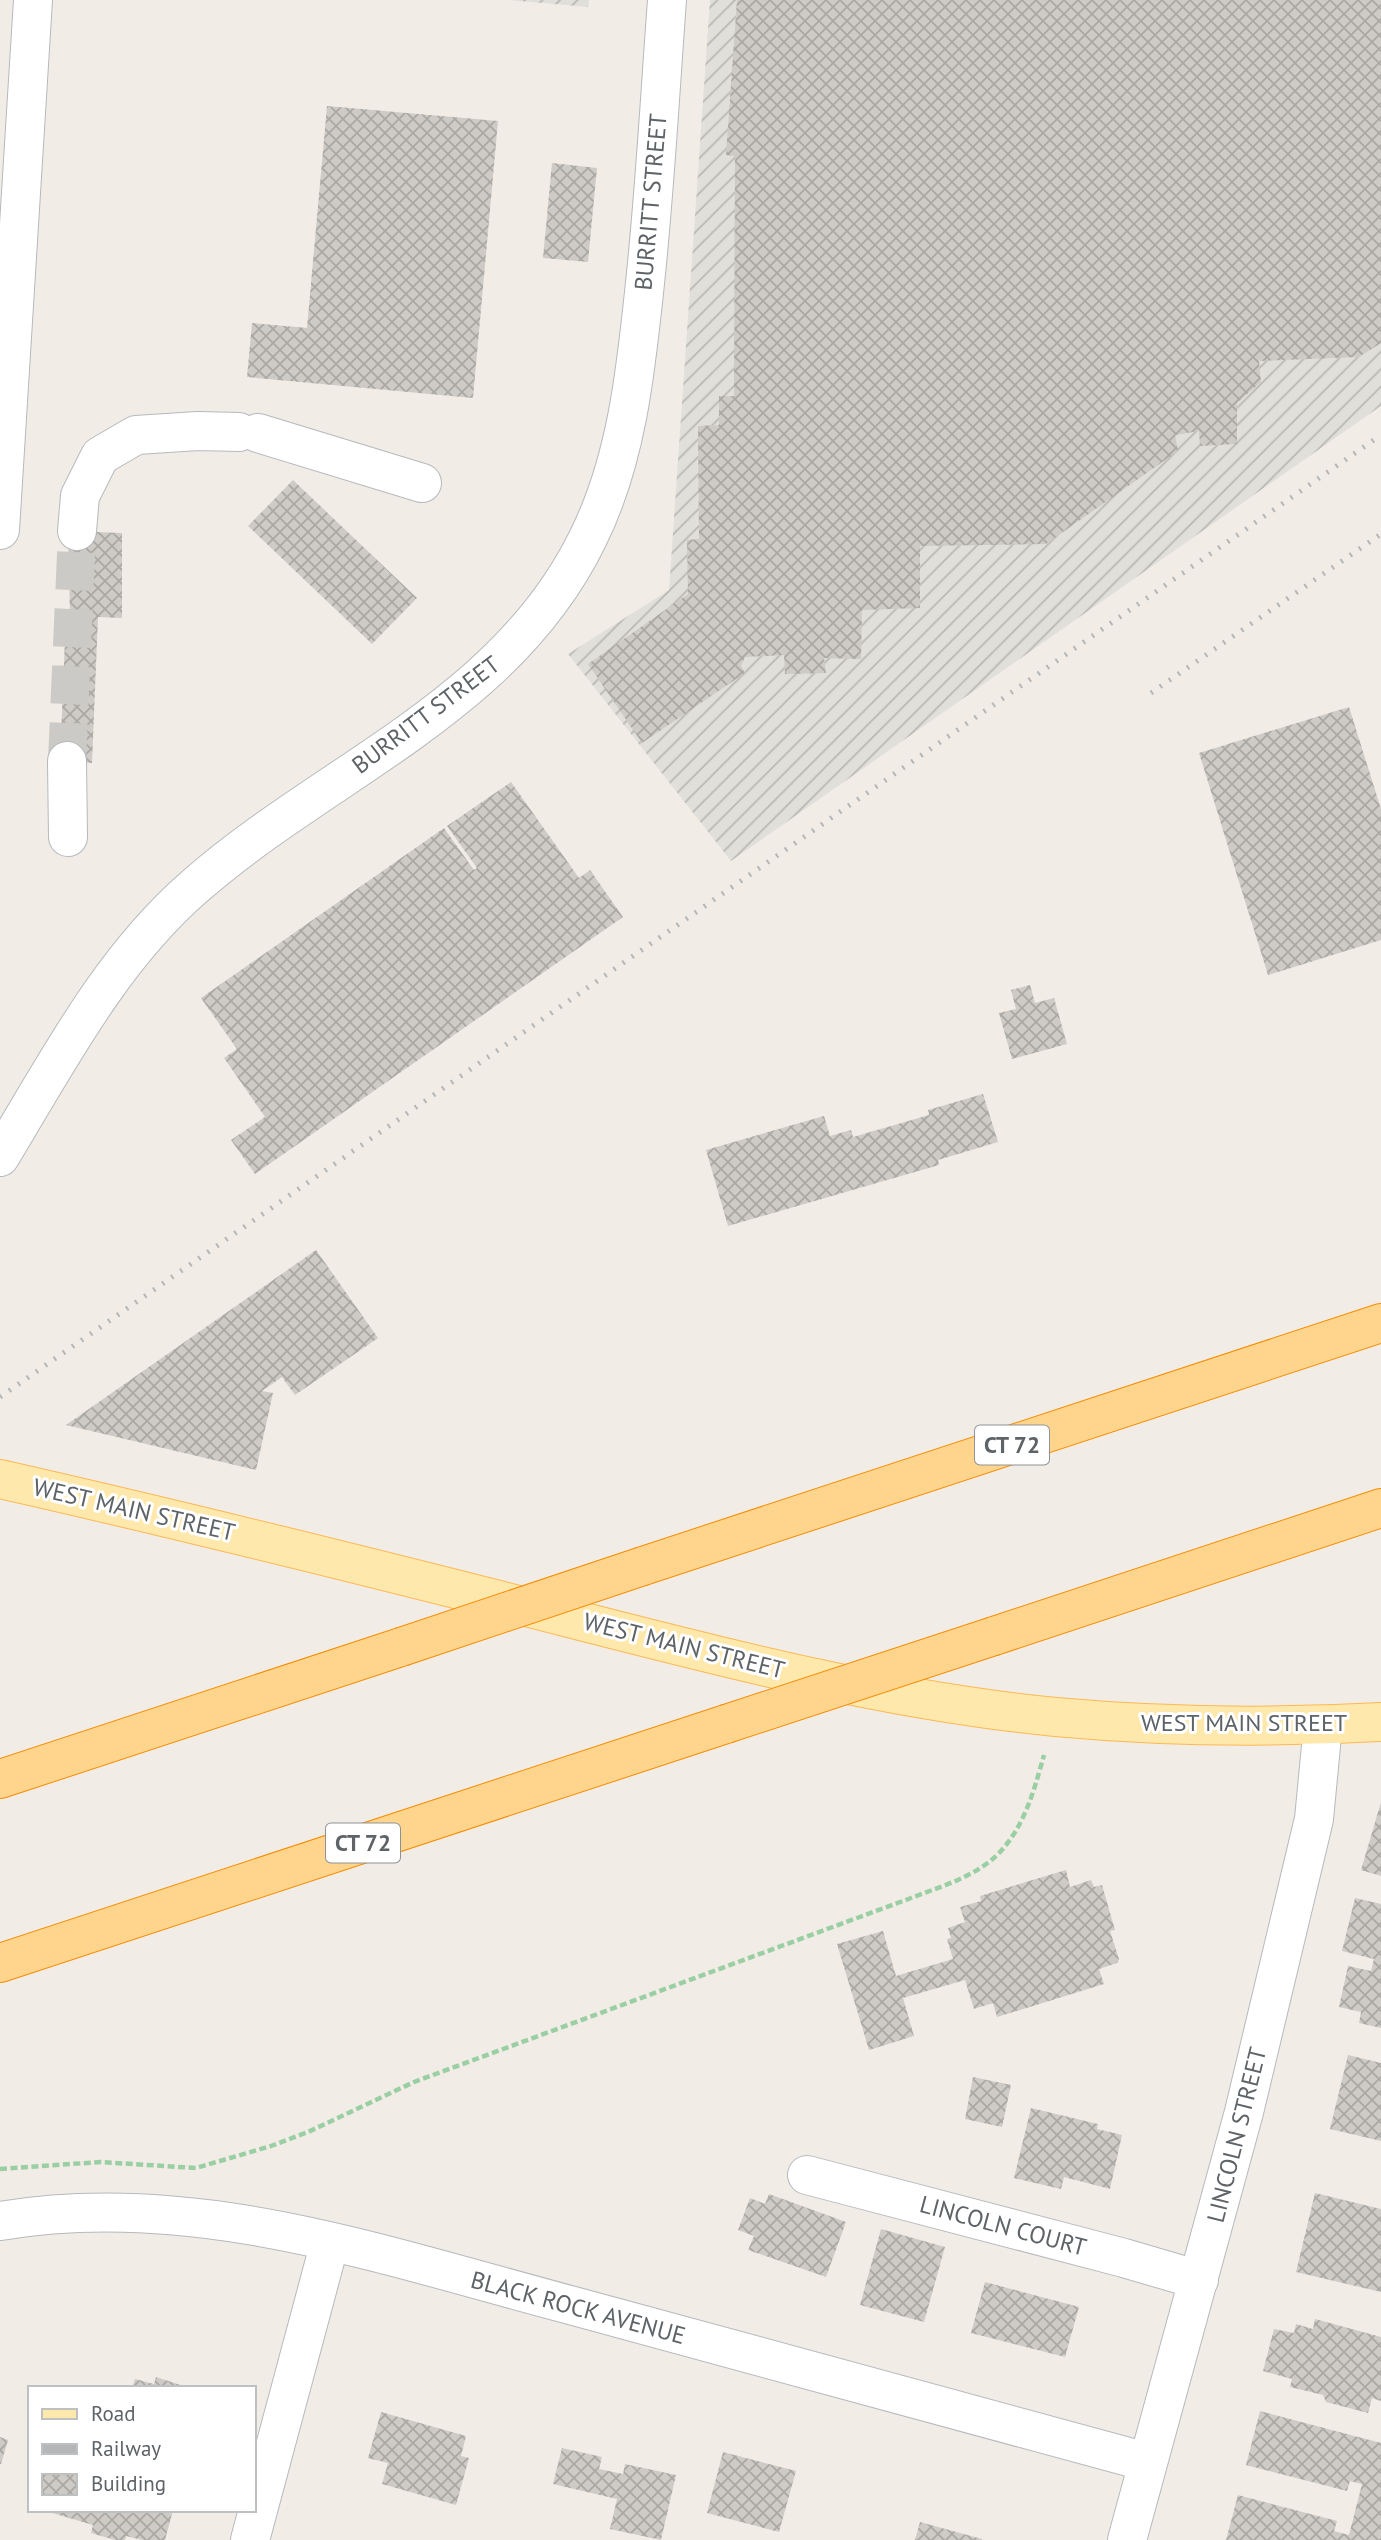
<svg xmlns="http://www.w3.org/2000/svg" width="1381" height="2540" viewBox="0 0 1381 2540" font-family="'PT Sans',sans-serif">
  <defs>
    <pattern id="industrial-furrows" width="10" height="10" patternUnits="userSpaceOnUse" patternTransform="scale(1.75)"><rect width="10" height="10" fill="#e1dfda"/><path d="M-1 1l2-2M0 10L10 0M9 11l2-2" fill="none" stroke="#bab8b5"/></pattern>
    <pattern id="building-cross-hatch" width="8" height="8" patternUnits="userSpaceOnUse" patternTransform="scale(1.75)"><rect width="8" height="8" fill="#cecac5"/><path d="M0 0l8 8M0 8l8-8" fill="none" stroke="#aaa8a4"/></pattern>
  </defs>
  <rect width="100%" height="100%" fill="#f1ede6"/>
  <path fill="url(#industrial-furrows)" d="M507 0H589L588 7Z
    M710 0H1381V406L731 861 568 654 669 590Z"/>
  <path fill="url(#building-cross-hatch)" d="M737 0H1381V343L1359 357 1259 361 1261 382 1237 403V444L1200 446 1199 431 1175 435 1178 451 1046 544 920 546V608L862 610 861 659 824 658 826 673 785 674 784 655 745 657 741 666 745 673 642 743 588 664 688 594 687 540 699 539 698 426 719 425V396H734L735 156 726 155Z
    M327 106 498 121 473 398 247 377 252 323 307 328Z
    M552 163 597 168 588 262 543 258Z
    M293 480 417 598 372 644 248 526Z
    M68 531 122 533V618L98 617 92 763 60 761 66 614 70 615Z
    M1349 707 1381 809V940L1268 975 1199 753Z
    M511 782 579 878 590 870 623 917 255 1174 231 1140 265 1117 224 1058 237 1049 201 998 444 828 474 870 477 868 447 826Z
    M1030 985 1035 1003 1054 998 1067 1044 1012 1059 999 1013 1016 1009 1011 990Z
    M983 1094 998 1142 938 1160 939 1165 728 1226 706 1150 824 1116 830 1136 851 1130 853 1137 929 1115 928 1110Z
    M316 1250 378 1338 295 1395 282 1377 262 1391 273 1393 256 1470 66 1425Z
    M1381 1802V1876L1361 1870Z
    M1066 1870 1070 1887 1091 1880 1094 1887 1102 1885 1115 1930 1110 1931 1119 1959 1117 1963 1099 1969 1104 1984 997 2017 993 2003 974 2009 965 1980 903 1998 914 2036 869 2050 837 1944 883 1931 896 1976 953 1959 947 1939 951 1938 948 1928 965 1922 960 1907 981 1901 980 1896Z
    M1355 1898 1381 1904V2028L1359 2023 1361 2012 1339 2007 1348 1966 1371 1971 1374 1959 1342 1951Z
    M1348 2055 1381 2063V2141L1330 2129Z
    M973 2077 1011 2085 1002 2127 965 2119Z
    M1031 2108 1098 2124 1097 2129 1122 2135 1110 2189 1064 2177 1061 2189 1014 2178Z
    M1315 2193 1381 2209V2292L1296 2272Z
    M769 2194 846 2222 826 2277 748 2250 754 2236 738 2230 750 2198 765 2204Z
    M881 2229 945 2247 924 2322 860 2305Z
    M985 2282 1079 2307 1065 2357 971 2333Z
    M1315 2319 1381 2337V2401L1372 2398 1368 2413 1326 2402 1323 2395 1290 2387 1292 2379 1263 2371 1274 2329 1294 2333 1296 2324 1313 2329Z
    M156 2377 187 2387V2388H132L135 2379 154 2384Z
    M1260 2411 1381 2443V2540H1226L1238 2495 1337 2521 1334 2531 1349 2535 1362 2484 1350 2481 1347 2491 1246 2465Z
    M381 2412 466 2436 461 2456 469 2458 456 2505 382 2484 388 2463 368 2458Z
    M0 2437 8 2440 1 2464H0Z
    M562 2448 602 2457 599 2469 623 2474 625 2464 676 2475 661 2540 610 2529 617 2499 553 2484Z
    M723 2452 796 2471 779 2532 707 2513Z
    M50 2510H173L165 2540H142L126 2536 125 2540H115L91 2533 93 2525 49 2512Z
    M920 2522 982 2539V2540H915Z"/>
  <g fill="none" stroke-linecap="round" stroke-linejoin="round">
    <path stroke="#cccac6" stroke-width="38" stroke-dasharray="38 19" stroke-linecap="butt" d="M67 761 77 531"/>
    <defs>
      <path id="minor" d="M258 433 422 483
        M0 530 33 0
        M77 531 80 496 100 456 136 435 198 431 239 432
        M67 761 68 837
        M0 1157C57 1063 110 960 194 887 327 770 506 707 588 538 627 460 636 369 645 283 655 189 660 94 667 0
        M807 2175 1124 2258 1199 2280
        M0 2221C193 2188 385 2256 570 2305 763 2356 955 2409 1147 2462
        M250 2540 330 2242
        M1127 2540 1244 2112 1314 1819 1323 1725"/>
      <path id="major" d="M0 1479C159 1515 317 1554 475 1594 666 1642 859 1698 1056 1717 1165 1727 1272 1728 1381 1722"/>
      <path id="highway" d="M643 1566 1381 1323
        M994 1636 1381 1508
        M0 1779 401 1647
        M0 1963 726 1724"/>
    </defs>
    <use href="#minor" stroke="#b6b9bd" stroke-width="40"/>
    <use href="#major" stroke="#fdb853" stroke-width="40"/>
    <use href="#highway" stroke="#f68c00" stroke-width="40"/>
    <path stroke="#9acea3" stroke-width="4.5" stroke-dasharray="7 3.5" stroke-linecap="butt" d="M0 2169 100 2162 196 2168 271 2146 308 2132 414 2082 911 1898C934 1889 961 1881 982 1867 1020 1842 1032 1798 1044 1755"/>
    <use href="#minor" stroke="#fff" stroke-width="38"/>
    <use href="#major" stroke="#ffe8ac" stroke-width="38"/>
    <use href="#highway" stroke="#ffd58e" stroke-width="38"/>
    <path stroke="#b5b6b7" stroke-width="5" stroke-dasharray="2 9" stroke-linecap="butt" d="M1151 693 1381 534
      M0 1397 1381 435"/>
    <defs>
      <path id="highway-bridge" d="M401 1647 643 1566
        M726 1724 994 1636"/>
    </defs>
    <use href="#highway-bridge" stroke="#f68c00" stroke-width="40" stroke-linecap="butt"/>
    <use href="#highway-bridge" stroke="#ffd58e" stroke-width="38"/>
  </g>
  <g text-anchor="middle" stroke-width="6" stroke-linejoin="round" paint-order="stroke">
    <g fill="#fff" stroke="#8e9295" stroke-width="2">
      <rect x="975" y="1425.5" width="74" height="39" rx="5"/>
      <rect x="326" y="1823.5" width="74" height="39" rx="5"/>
    </g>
    <g font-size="23" font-weight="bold" fill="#5d6367">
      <text x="1012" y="1453">CT 72</text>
      <text x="363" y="1851">CT 72</text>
    </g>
    <g font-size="24" fill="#5d6367" stroke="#fff">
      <text transform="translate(651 202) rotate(-85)" y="8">BURRITT STREET</text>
      <text transform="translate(426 715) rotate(-37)" y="8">BURRITT STREET</text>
      <text transform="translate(134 1510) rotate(13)" y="8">WEST MAIN STREET</text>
      <text transform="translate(684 1646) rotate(14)" y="8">WEST MAIN STREET</text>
      <text x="1244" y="1731">WEST MAIN STREET</text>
      <text transform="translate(1237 2135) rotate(-76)" y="8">LINCOLN STREET</text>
      <text transform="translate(1003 2226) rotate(15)" y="8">LINCOLN COURT</text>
      <text transform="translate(578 2308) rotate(15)" y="8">BLACK ROCK AVENUE</text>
    </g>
  </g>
  <rect x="28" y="2386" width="228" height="126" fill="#ffffff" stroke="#bec1c2" stroke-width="2"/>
  <rect x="42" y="2409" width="35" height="10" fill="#ffe8ac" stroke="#bec1c2" stroke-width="2"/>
  <text x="91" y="2421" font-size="21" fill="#5d6367">Road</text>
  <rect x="42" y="2444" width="35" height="10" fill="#b5b6b7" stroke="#bec1c2" stroke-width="2"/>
  <text x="91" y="2456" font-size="21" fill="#5d6367">Railway</text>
  <rect x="42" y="2474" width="35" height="21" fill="url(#building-cross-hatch)" stroke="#bec1c2" stroke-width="2"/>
  <text x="91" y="2491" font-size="21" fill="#5d6367">Building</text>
</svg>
